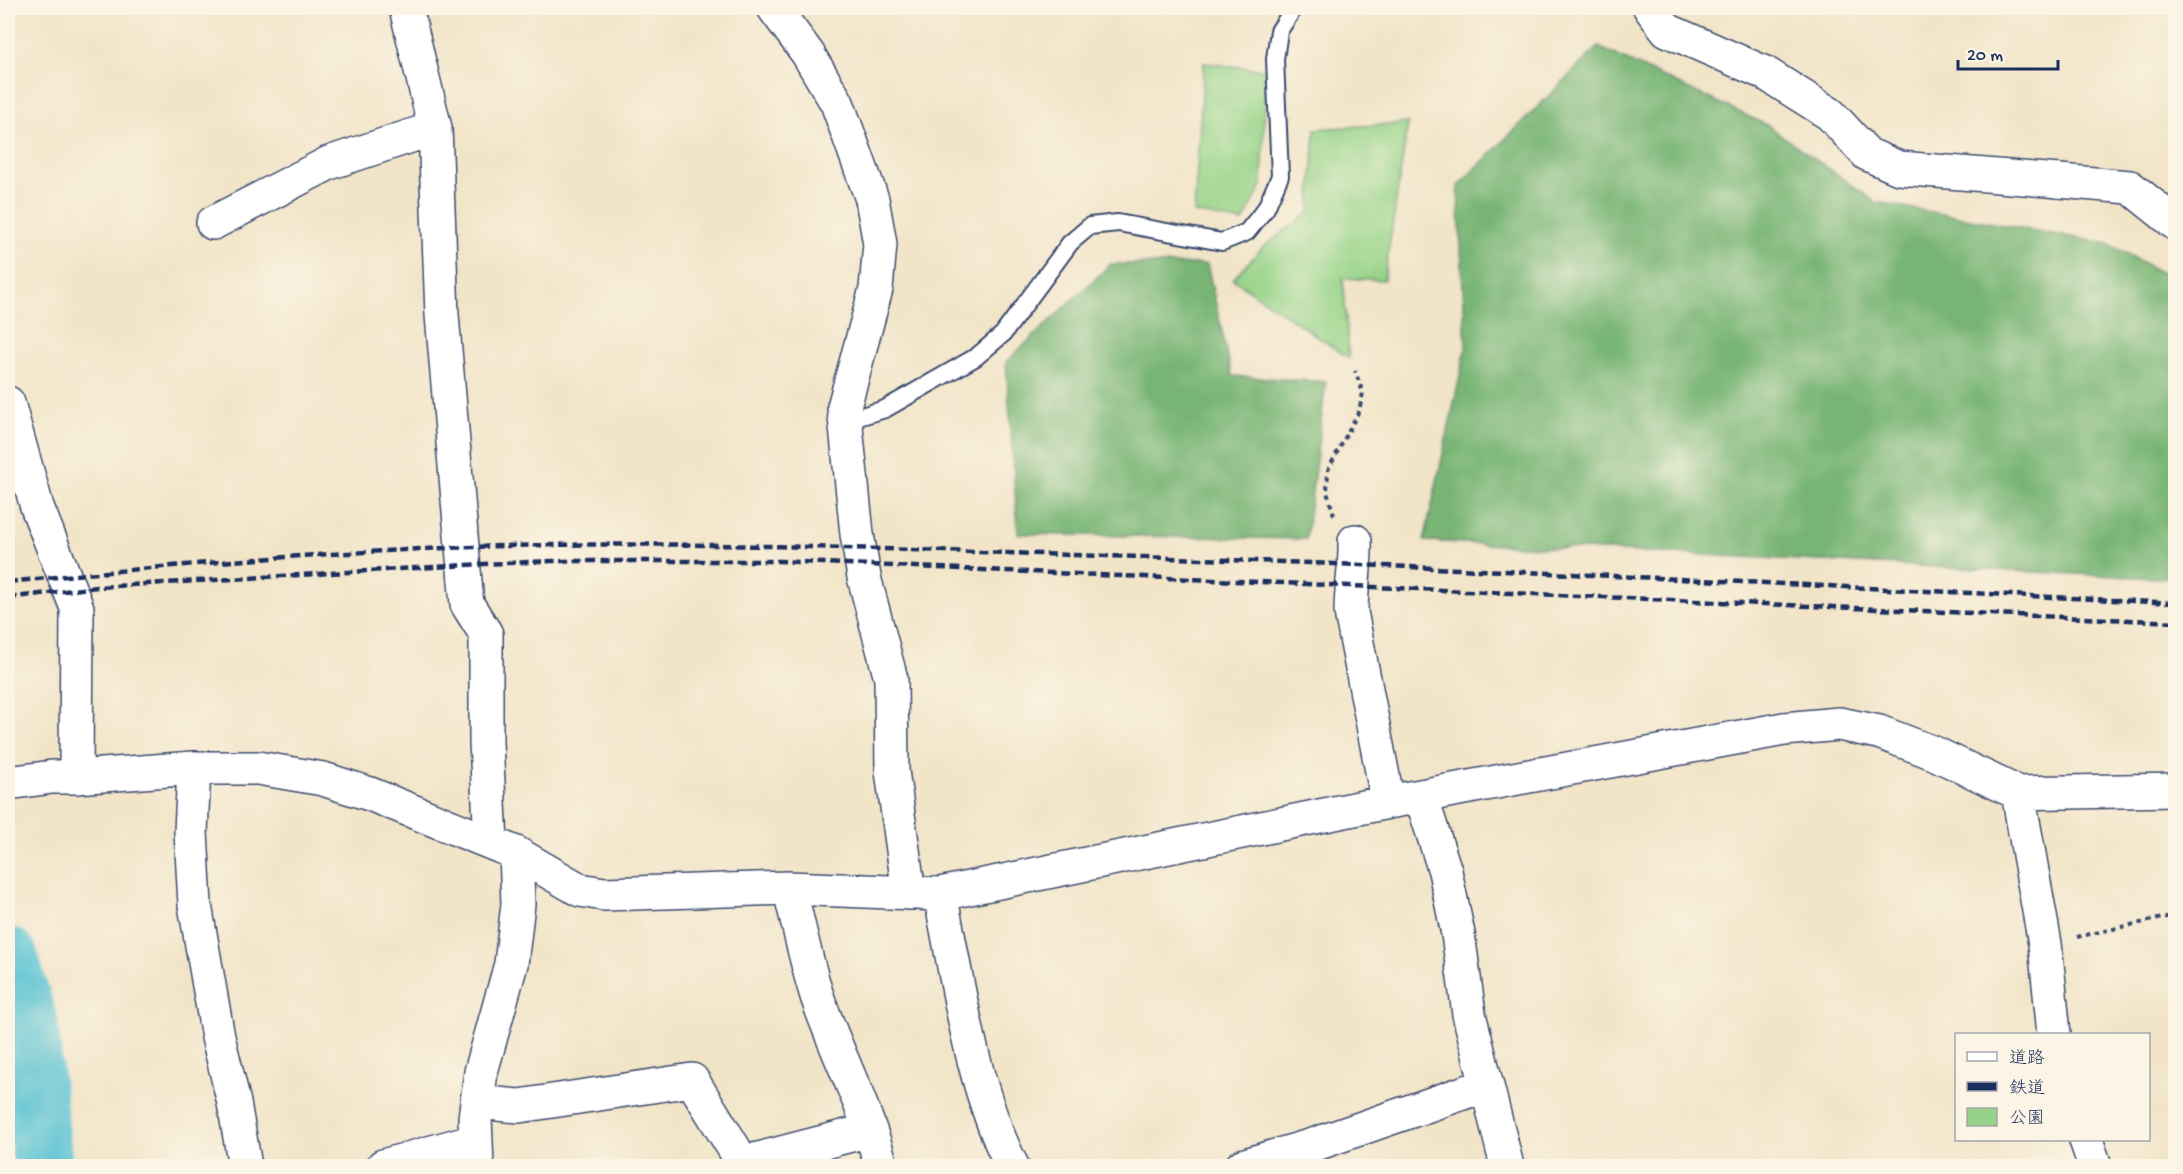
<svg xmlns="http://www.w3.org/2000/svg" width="2183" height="1174" viewBox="0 0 2183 1174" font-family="'Gochi Hand','Klee One',sans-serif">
  <rect width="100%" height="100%" fill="#fcf5e5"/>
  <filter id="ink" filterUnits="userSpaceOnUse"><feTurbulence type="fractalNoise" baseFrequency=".0167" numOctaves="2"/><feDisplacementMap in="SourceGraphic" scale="12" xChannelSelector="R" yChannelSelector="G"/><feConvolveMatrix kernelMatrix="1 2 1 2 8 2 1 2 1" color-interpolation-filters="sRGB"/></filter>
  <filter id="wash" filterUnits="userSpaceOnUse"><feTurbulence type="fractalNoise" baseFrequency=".008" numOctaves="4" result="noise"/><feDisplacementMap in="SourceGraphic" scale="24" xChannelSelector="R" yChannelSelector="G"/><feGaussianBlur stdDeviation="1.35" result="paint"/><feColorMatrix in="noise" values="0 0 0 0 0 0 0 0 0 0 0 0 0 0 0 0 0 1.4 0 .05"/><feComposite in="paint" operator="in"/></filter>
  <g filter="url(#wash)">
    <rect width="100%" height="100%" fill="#f1e4c7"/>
    <path fill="#96d388" stroke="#588173" stroke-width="1.5" d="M1204 63 1266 70 1262 185 1243 222 1194 213Z
      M1408 123 1384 280 1343 278 1349 358 1233 279 1263 247 1310 212 1315 129Z"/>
    <path fill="#78b574" stroke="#4a7269" stroke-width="1.5" d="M1598 47 1767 125 1876 202 2109 244 2175 280V579L1424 541 1466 348 1458 186Z
      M1111 264H1207L1232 376 1326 382 1306 539 1018 534 1006 362Z"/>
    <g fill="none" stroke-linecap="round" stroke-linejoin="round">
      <path stroke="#57c1d3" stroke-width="60" d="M8 957 28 1022 43 1166"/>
    </g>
  </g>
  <g filter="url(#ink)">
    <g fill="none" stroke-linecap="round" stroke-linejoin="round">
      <defs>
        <path id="service" d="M845 421 885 409 976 357 1003 334 1070 243 1090 226 1118 223 1222 242 1247 232 1266 208 1280 176 1275 59 1279 31 1294 8"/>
        <path id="minor" d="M406 8 435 128 442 315 467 604 486 634V742L491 843
          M774 8 808 54 837 103 872 199 880 244 876 289 844 407 857 534 864 577 891 679 892 771 909 893
          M1650 8 1667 30 1765 73 1830 114 1867 154 1899 168 2059 181
          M213 223 329 163 435 128
          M8 403 37 507 77 608 76 777
          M1355 541C1356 565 1351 588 1351 612L1388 802
          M194 768 191 832 195 905 218 1037 234 1103 245 1166
          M8 783 52 777H76L194 768H258L323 779 370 794 516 853 580 890 604 894 789 888 940 894 1388 802 1784 729 1839 724 1879 732 1934 753 2018 793 2176 790
          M2018 793 2045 944 2054 1034
          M1421 796 1445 871 1458 934 1469 1014 1507 1166
          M789 888C799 924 806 963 818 999 838 1056 866 1108 881 1166
          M940 894C959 985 970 1082 1012 1166
          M477 1102 519 1106 692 1080 743 1163 870 1130
          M2086 1140 2095 1166
          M383 1166 475 1140
          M477 1166 475 1118 481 1072 511 964 518 904 516 853
          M1242 1166 1313 1145 1486 1085"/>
        <path id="tertiary" d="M2059 181 2130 187 2176 224"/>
      </defs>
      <use href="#service" stroke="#3b4a6e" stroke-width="20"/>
      <use href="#minor" stroke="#3b4a6e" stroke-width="36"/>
      <use href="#tertiary" stroke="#3b4a6e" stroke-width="36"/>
      <path stroke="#3b4a6e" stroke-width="4" stroke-dasharray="4.5 4.5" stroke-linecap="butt" d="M1334 515 1327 492 1328 470 1359 411 1363 393 1355 371
        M2077 937 2176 915"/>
      <use href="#service" stroke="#fff" stroke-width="16"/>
      <use href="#minor" stroke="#fff" stroke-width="33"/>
      <use href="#tertiary" stroke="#fff" stroke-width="33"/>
      <path stroke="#1b2f5e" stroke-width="4.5" stroke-dasharray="9 4.5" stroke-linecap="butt" d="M8 582C188 563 370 548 551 545 737 542 922 551 1108 556 1464 567 1820 586 2176 603
        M8 598 97 587 484 564 552 561H778L2176 622"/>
    </g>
  </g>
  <rect width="2183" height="1174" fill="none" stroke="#fcf5e5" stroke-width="30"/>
  <rect x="1955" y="1033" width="195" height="108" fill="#fcf5e5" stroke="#a2a6af" stroke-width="1.5"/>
  <rect x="1967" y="1052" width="30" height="9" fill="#ffffff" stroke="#a2a6af" stroke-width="1.5"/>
  <text x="2009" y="1063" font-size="18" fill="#1b2f5e">道路</text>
  <rect x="1967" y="1082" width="30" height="9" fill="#1b2f5e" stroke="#a2a6af" stroke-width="1.5"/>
  <text x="2009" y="1093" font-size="18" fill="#1b2f5e">鉄道</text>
  <rect x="1967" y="1108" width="30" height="18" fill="#96d388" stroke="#a2a6af" stroke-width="1.5"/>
  <text x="2009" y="1123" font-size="18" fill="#1b2f5e">公園</text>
  <path d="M1958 60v9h100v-9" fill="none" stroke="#1b2f5e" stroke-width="3"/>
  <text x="1967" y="60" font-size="18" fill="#1b2f5e" stroke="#fcf5e5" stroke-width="4.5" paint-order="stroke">20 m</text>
</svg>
